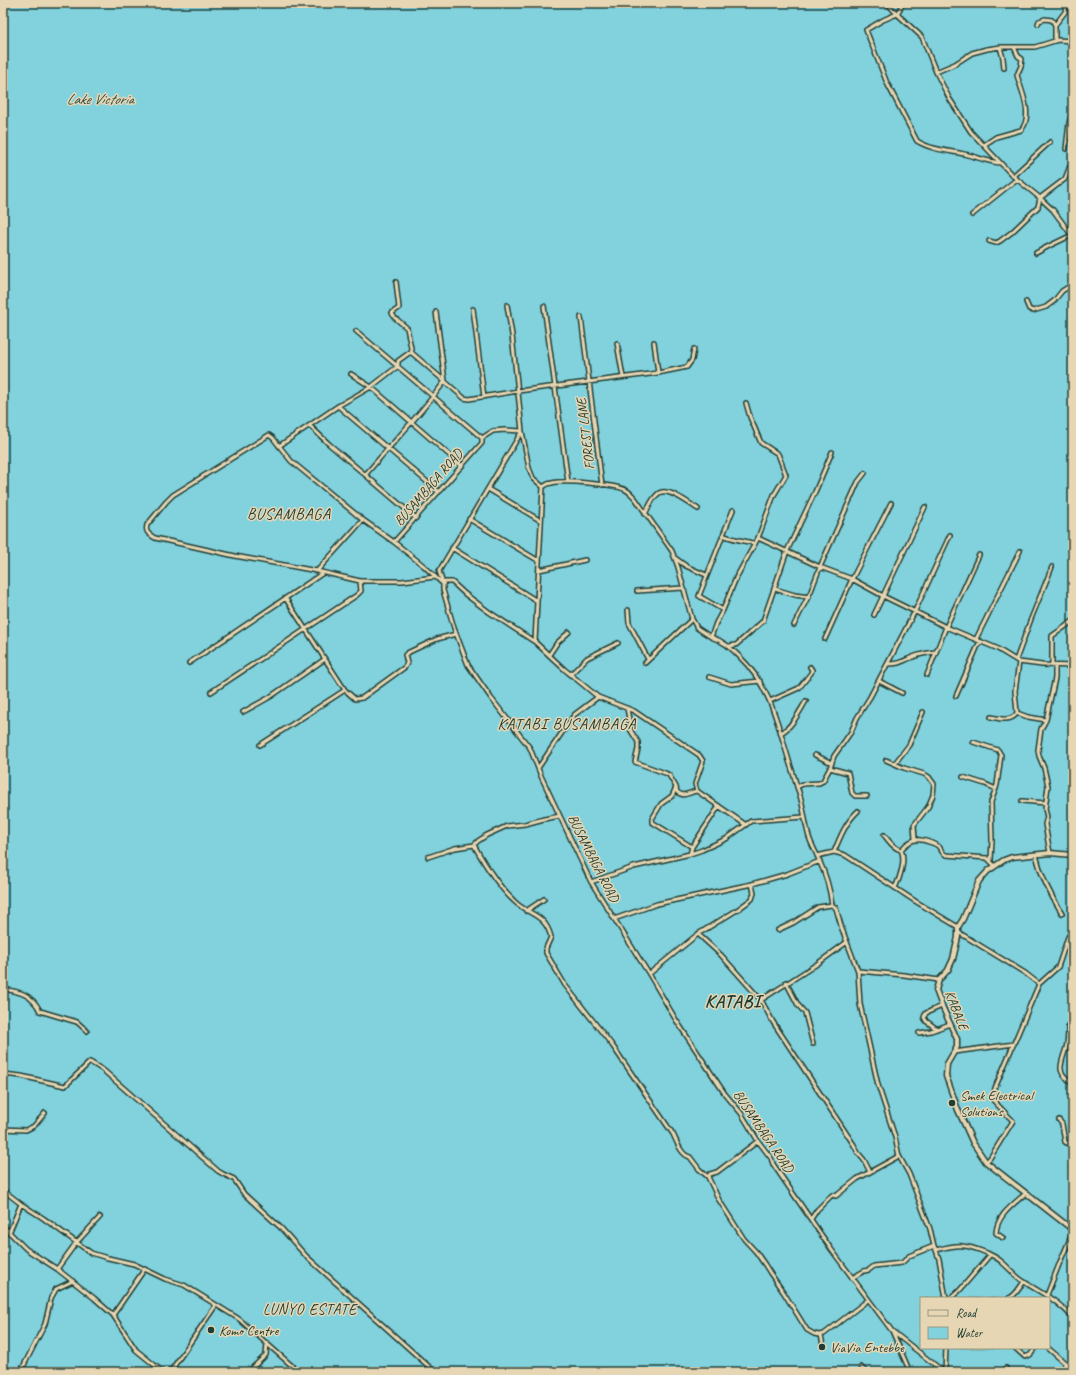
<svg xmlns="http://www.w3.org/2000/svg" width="1076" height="1375" viewBox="0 0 1076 1375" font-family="Caveat,sans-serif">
  <rect width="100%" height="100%" fill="#e2cfa9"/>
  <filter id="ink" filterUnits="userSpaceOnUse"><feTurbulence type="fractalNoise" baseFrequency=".025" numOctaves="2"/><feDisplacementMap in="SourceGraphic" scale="8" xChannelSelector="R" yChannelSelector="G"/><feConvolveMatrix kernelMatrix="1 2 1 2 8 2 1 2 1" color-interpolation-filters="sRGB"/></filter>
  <g filter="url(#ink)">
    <path fill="#82d2de" stroke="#5a969a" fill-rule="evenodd" d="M3 3H1073V1372H3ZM921 1298H1049V1348H921Z"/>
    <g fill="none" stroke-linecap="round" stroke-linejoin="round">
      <defs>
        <path id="street" d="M887 3 897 14 922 37 936 72 949 98 971 132 1013 176 1040 198 1053 210 1073 237
          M903 3 897 14 883 20 866 30 887 83 917 141C933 151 954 151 972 156 982 159 990 162 1000 163
          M1038 24 1039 21 1045 19 1052 20 1055 25V41
          M1055 25 1065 12 1067 3
          M1000 47 1003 58 1004 68
          M936 72 955 64 972 53 987 49 1001 47H1035L1058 40 1073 41
          M984 145 996 137 1021 130C1034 116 1021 90 1017 75L1021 66 1022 59 1018 56 1014 47
          M1066 149 1069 123 1073 109
          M1013 176 1050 142
          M972 215 1017 179
          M989 241 996 243 1000 241 1012 232 1038 207 1040 198 1065 179 1070 166 1073 165
          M1036 253 1049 246 1072 235
          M396 282 399 308 392 313 394 317 407 328 412 353
          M1026 302 1029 309 1033 311 1046 307 1054 301 1062 291 1073 284
          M507 305 512 335 522 431 529 468 533 478 543 487
          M544 306 568 482
          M473 309 484 397
          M581 317 602 485
          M356 331 482 438V443L394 542 424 566 443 584
          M654 342 658 373
          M617 343 623 377
          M351 374 371 387 398 366V361L409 353H412L464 398 469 399 518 391 658 373 687 367 692 360 694 349
          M1071 385 1073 387
          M746 403 750 417 761 443 778 454 786 475 774 495 758 538
          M338 406 439 492
          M310 426 329 444 416 518
          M482 438 493 431 504 430 522 431 439 571 443 584V590L454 628 468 665 491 698 530 748 541 776 591 882 649 974 676 1020 725 1094 741 1113 758 1141 771 1158 773 1164 831 1249 892 1331 944 1372
          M279 446 338 406 371 387 462 466
          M366 474C392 443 421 414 445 381L436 312
          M488 489 541 521
          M645 514C649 507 652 498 659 493 668 487 690 504 698 509
          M469 519 539 561
          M723 535 733 510
          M394 542 363 520 291 461 273 438 269 435 173 495 166 502 147 525C145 533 149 534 155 538L235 556 317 571 360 581H402L435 577
          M452 548 537 601
          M675 558 686 566 706 575
          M539 570 585 560
          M317 571 363 520
          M443 584 445 582H452L465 594 489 612 535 642 537 601 543 487C546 485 548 483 552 483 564 480 614 484 626 490 630 492 632 495 635 498L672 551 678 567 692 619 697 628 711 637
          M775 589 795 595 809 597
          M637 591 683 588
          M286 599 345 690 355 699 362 698 405 667 407 663 405 655 407 653 437 639 456 634
          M628 610 629 623 648 659
          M723 610 699 596 723 535C733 540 745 540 755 544
          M874 615 925 507
          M794 625 811 591 820 567 858 482 865 473
          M825 639 852 579 891 503
          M976 639 1020 551
          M535 642 564 669 598 697 634 711 699 755 703 761 695 784 697 791 746 825
          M729 646 736 645 763 621 787 551 815 492 832 452
          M549 655 557 643 569 632
          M1016 660 1031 619 1052 567
          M189 663 323 573
          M645 663 692 619
          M888 664C901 664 902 661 913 657 920 654 927 653 935 652
          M1052 666V636L1073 621
          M570 675 587 658 618 643
          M927 675 946 627 979 555
          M709 677 731 684 760 681
          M879 681 902 693
          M211 692 357 595 361 591 360 581
          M956 696 980 641
          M770 701 799 688 811 673 812 670 810 667
          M627 708 631 731 638 742V749L635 762 665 773 669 775 676 787 672 796 661 804 652 819V822L692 847
          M243 712 270 697 325 659
          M1017 713 1015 691 1019 662
          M991 717C1000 719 1011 722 1017 713L1028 717 1046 720
          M781 733C793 726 799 712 806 701
          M973 742 998 750 1001 755 997 785 991 802 992 840 991 860
          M260 745 345 690
          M815 755 832 763
          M886 760 904 768 924 774 929 777 934 784 933 795 928 807 914 825 915 839
          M895 763 909 745 923 712
          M538 768 574 715 598 697
          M830 768 848 773 852 793 855 796H867
          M963 777 985 784 996 789
          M676 787 677 792C684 798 689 792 697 791
          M797 787 803 784 819 783 823 781 830 768 834 756 851 732 857 718 870 697 901 638 915 611 950 535
          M1022 801 1046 803
          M560 816 544 819 525 824 507 826 487 835 478 841 474 845C485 865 498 886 514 901 529 916 545 913 551 937L546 948V953L565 985 612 1045 673 1134C677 1142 681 1155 690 1157L699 1169 708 1177 710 1174 717 1172 758 1141
          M884 835C889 841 893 848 901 850
          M834 852C840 837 846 822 858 811
          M1050 853 1045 824 1047 817 1045 809 1048 786 1044 768 1039 756 1038 750 1041 729 1046 720 1055 678V666
          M690 854 692 847 719 806
          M1036 855C1041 876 1050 895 1062 913
          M817 856 834 852 845 855 915 901 958 927
          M428 857 455 848 474 845
          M591 882 634 867 690 854 702 850 726 839 751 821 804 817
          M895 888C900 878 906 860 901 850 909 840 917 837 929 842 932 843 936 844 938 846 942 849 941 853 946 855L987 858 995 866
          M526 911 544 899
          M614 919 657 904 752 884
          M778 930 793 923 818 907 832 905
          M958 932 1025 973 1039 984
          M698 934 721 955 761 1000 773 1022 854 1145 858 1153 864 1160 870 1172
          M858 971 904 975 939 980
          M649 974 698 934 737 910 752 899 754 893 752 884 787 874 820 861
          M786 982 798 1005 805 1013 813 1044
          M3 989C20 992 32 994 40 1011L77 1022 87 1031
          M761 1000 817 964 847 942
          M1068 1026C1068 1034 1068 1041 1066 1048 1061 1065 1055 1072 1073 1083
          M937 1029 926 1021 924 1017 926 1013 942 1006
          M919 1033 931 1031 950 1024
          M954 1052 1014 1044
          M3 1074 21 1076 65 1086 90 1062 103 1070 218 1171 223 1174 234 1179 244 1194 281 1228 306 1256 435 1372
          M1059 1120 1062 1124 1065 1142 1073 1146
          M3 1129 26 1130 34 1126 45 1113
          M986 1162 990 1158 1013 1121 993 1100 995 1088 1039 984 1058 967 1068 937 1073 930
          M708 1177 719 1200 744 1239 756 1252 765 1265 770 1273 784 1293 802 1322 807 1330 814 1334 819 1335 824 1334 868 1300
          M3 1190 21 1204 43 1218 91 1253 104 1257 134 1264 165 1279 184 1285 239 1319 299 1372
          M811 1219 817 1210 832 1195 836 1196 857 1179 899 1156
          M3 1226 26 1249 57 1269 94 1298 113 1315 136 1350 163 1372
          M9 1233 21 1204
          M1003 1238 996 1233C997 1215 1014 1204 1026 1193
          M936 1250C959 1244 965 1244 987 1253 993 1256 998 1258 1003 1263 1010 1269 1015 1276 1023 1281 1042 1294 1058 1300 1073 1318
          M57 1269 76 1243 100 1217
          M852 1278 864 1271 869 1270 874 1266 902 1263 909 1256 934 1246
          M1047 1295 1060 1262 1073 1232
          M946 1298 939 1259 936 1250 934 1246 930 1229 909 1174 899 1156 895 1137 878 1085 860 1004 858 971 842 929 836 908 832 905C830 889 826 875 819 860 816 852 812 846 809 837 804 820 804 803 797 787 794 775 790 765 787 754 776 717 768 684 739 656 730 647 723 641 711 637L716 623 723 610 736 578 758 538 820 567 852 579 883 596 946 627 996 648 1019 662 1042 665 1073 666
          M951 1298 960 1290 990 1255
          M1009 1298C1017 1295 1019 1287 1024 1282
          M113 1315 144 1270
          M893 1333 910 1372
          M821 1335 823 1345
          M1015 1348 1025 1357 1030 1355 1036 1348
          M1048 1348 1073 1370
          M861 1367 866 1372
          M3 1370 26 1372
          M21 1371 45 1324 51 1298 56 1289 73 1281
          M170 1372 216 1305
          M248 1372 266 1355 267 1343
          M945 1372 946 1348
          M1000 1372 1006 1368
          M1060 1372 1066 1363"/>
        <path id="secondary" d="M1073 855 1050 853 1012 857 1004 860 988 871 979 881 963 919 958 927V937L953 959 948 970 939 980 936 990 942 1006 957 1039V1047L947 1064 946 1076 958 1110 973 1143 986 1162 1073 1230"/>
      </defs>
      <use href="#street" stroke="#1f3d34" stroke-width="6"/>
      <use href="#secondary" stroke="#1f3d34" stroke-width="7"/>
      <use href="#street" stroke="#e7d6b3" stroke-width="3"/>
      <use href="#secondary" stroke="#e7d6b3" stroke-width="4"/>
    </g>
  </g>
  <g fill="#1f3d34" stroke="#e7d6b3" stroke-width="1.5">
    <circle cx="952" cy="1103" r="4"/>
    <circle cx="211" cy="1330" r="4"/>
    <circle cx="822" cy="1347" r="4"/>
  </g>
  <g text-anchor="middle" stroke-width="3" stroke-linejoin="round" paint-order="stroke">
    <g font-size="14" fill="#1f3d34" stroke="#e7d6b3">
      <text transform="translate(585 434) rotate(-97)" y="5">FOREST LANE</text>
      <text transform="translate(428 487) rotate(-49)" y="5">BUSAMBAGA ROAD</text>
      <text transform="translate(594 858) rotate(63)" y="5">BUSAMBAGA ROAD</text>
      <text transform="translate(957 1010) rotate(68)" y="5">KABALE</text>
      <text transform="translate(764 1131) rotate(56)" y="5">BUSAMBAGA ROAD</text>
    </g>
    <g font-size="14" fill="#1f3d34" stroke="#e7d6b3" text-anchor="start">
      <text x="960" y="1100">Smek Electrical<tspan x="960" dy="16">Solutions</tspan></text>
      <text x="219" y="1335">Komo Centre</text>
      <text x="830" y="1352">ViaVia Entebbe</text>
    </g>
    <g font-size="15" font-style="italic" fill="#294c45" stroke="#e7d6b3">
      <text x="100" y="104">Lake Victoria</text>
    </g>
    <g font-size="15" letter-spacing="1" fill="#1f3d34" stroke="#e7d6b3">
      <text x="310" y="1314">LUNYO ESTATE</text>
    </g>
    <g font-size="16" letter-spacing="1" fill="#1f3d34" stroke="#e7d6b3">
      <text x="289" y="519">BUSAMBAGA</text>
      <text x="567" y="729">KATABI BUSAMBAGA</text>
    </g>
    <g font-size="18" font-weight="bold" letter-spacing="1" fill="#1f3d34" stroke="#e7d6b3">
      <text x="733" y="1007">KATABI</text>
    </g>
  </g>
  <rect width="1076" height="1375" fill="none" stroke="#e7d6b3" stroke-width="16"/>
  <rect x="8" y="8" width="1060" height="1359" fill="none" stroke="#1f3d34" stroke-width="1.5" filter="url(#ink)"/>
  <rect x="920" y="1297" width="130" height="52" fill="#e7d6b3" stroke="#979980"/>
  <rect x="928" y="1310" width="20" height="6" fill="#e7d6b3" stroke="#979980"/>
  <text x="956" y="1317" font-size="12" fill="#1f3d34">Road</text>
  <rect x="928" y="1327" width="20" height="12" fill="#82d2de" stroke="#979980"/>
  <text x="956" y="1337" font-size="12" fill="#1f3d34">Water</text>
</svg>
